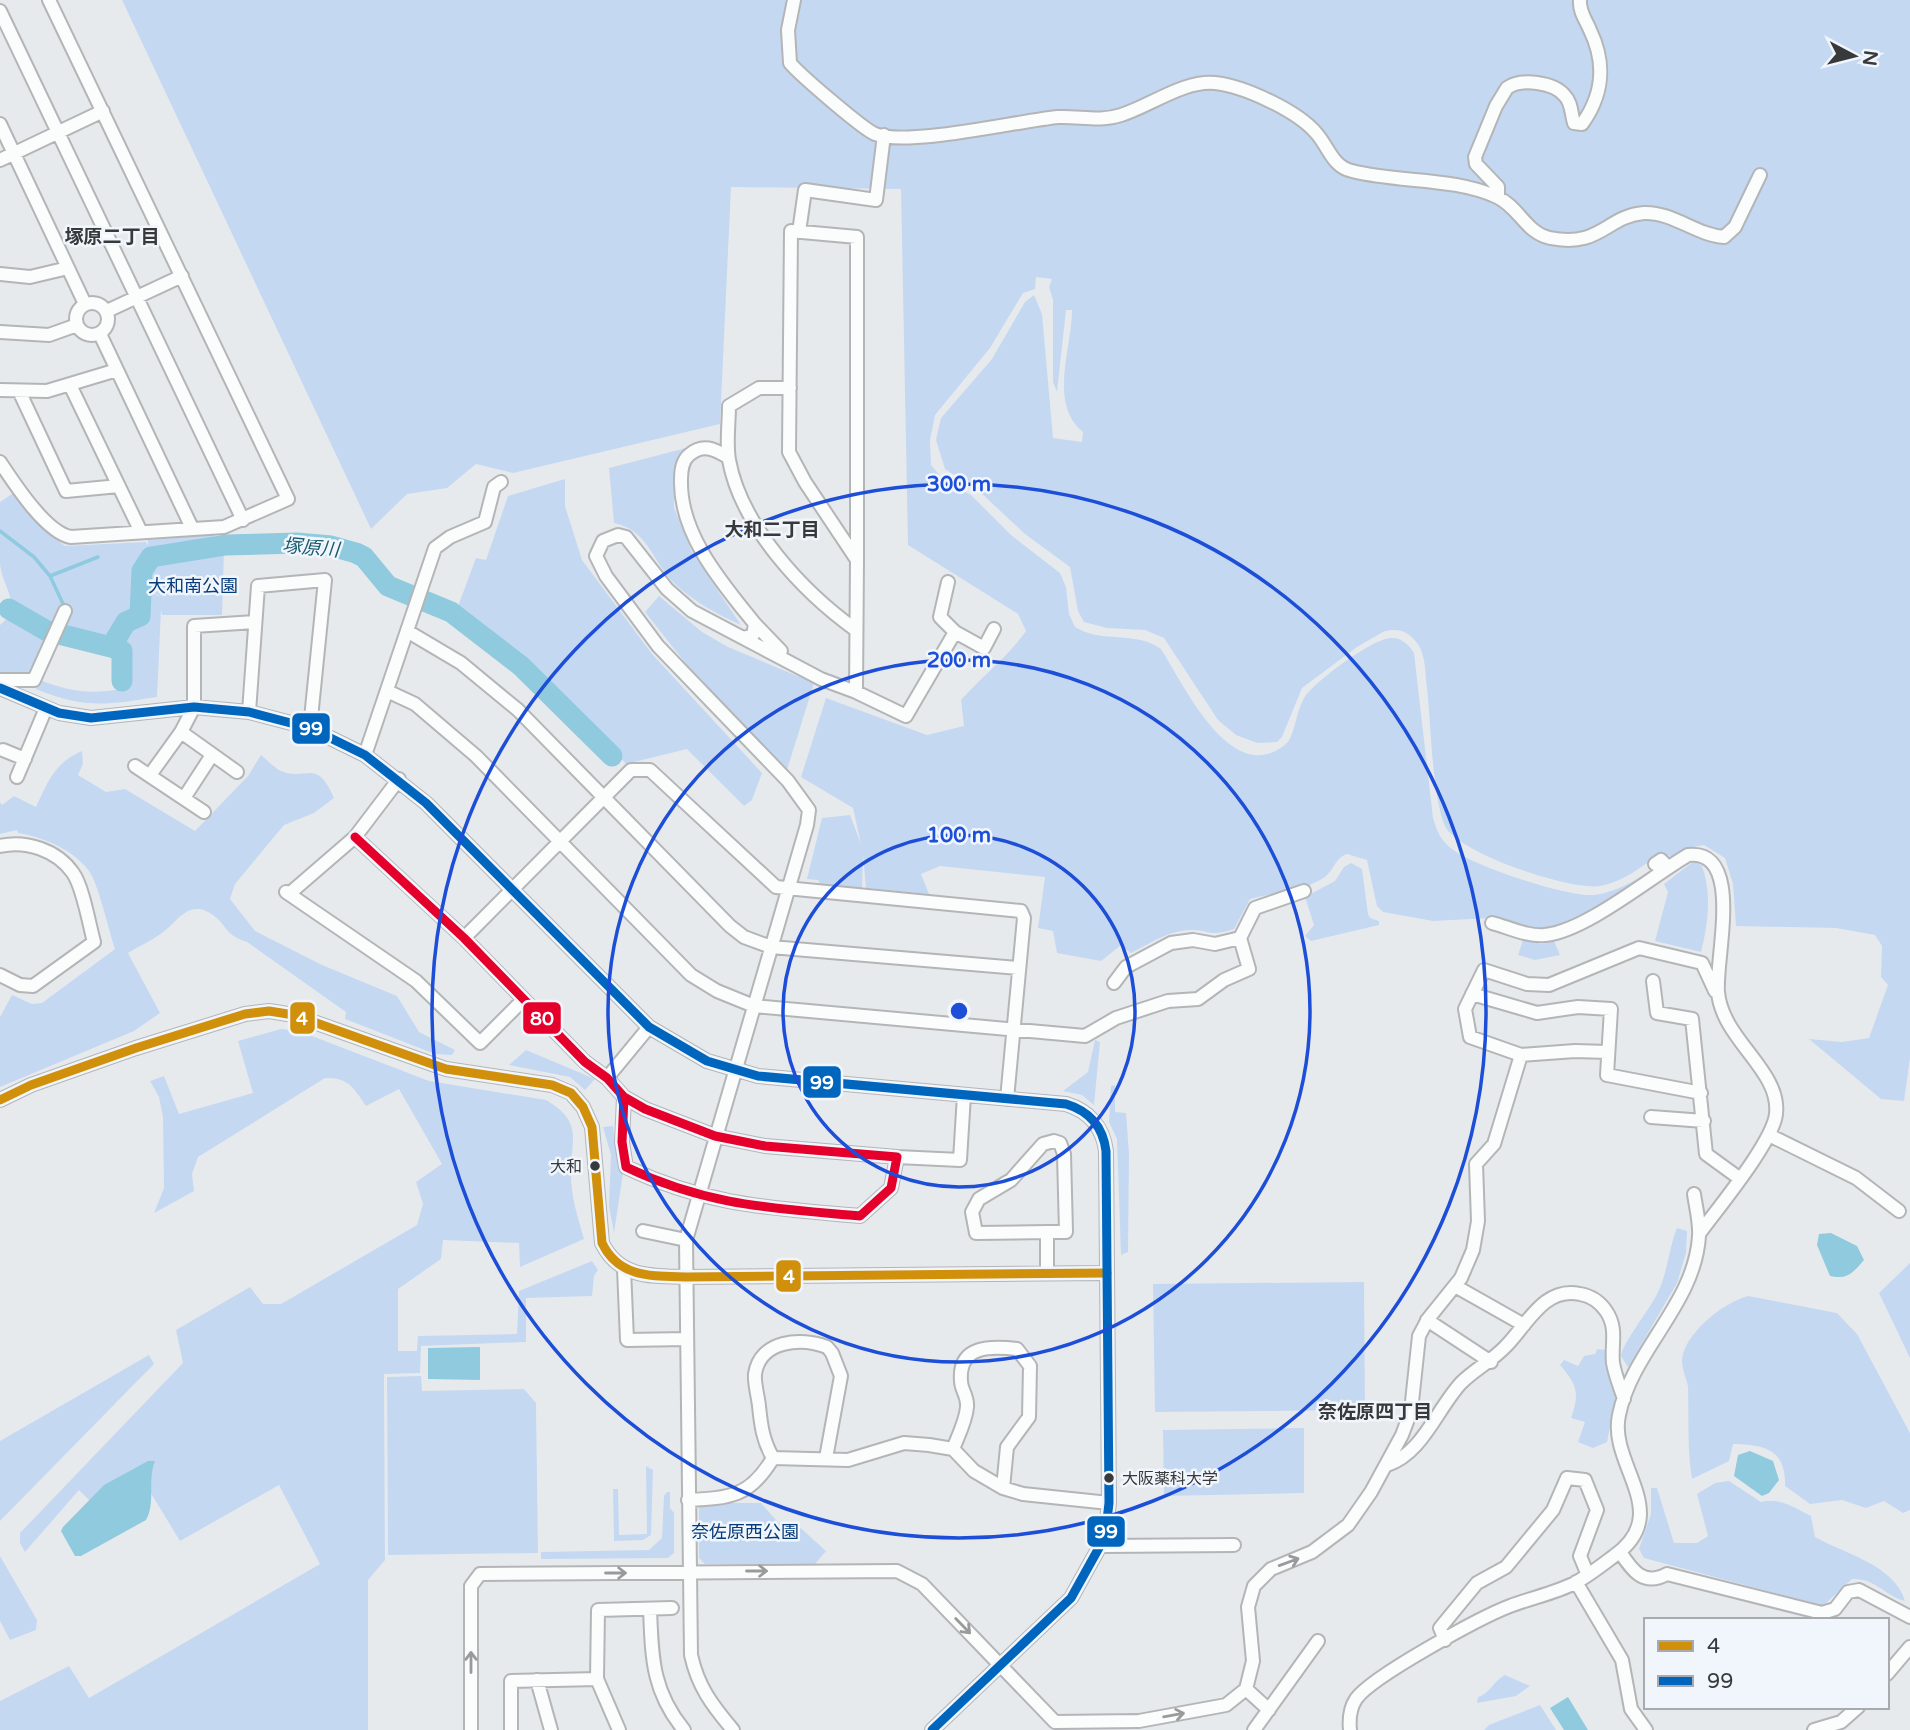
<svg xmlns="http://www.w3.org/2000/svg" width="1910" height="1730" viewBox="0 0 1910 1730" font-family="'Varela Round','Noto Sans JP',sans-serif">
  <rect width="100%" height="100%" fill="#e7eaed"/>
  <path fill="#c5d8f2" d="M122 0H1910V1058L1904 1101 1881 1099 1809 1039 1842 1042 1869 1038 1888 985 1881 977 1882 946 1875 935 1836 928 1736 926 1733 884 1725 858 1704 845 1688 848 1673 857 1661 853C1643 866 1623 882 1600 886 1571 891 1457 853 1445 826 1432 796 1431 723 1427 688 1425 674 1426 658 1419 646 1410 632 1399 627 1383 632L1357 647 1302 688 1282 737 1277 742 1257 743 1236 735 1218 720 1164 638 1145 630 1107 628 1084 622 1078 611 1070 567 1025 534 980 492 945 469 936 440 941 418 992 359 1025 302 1034 295 1042 314 1053 438 1082 442 1083 432C1048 404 1072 348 1072 310H1066L1057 392 1053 382V300L1049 287 1052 279 1036 277 1035 289 1023 293 990 348 935 415 930 440 931 465 943 479 971 495 1011 535 1060 573 1066 587 1069 614 1075 627C1102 644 1135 630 1161 649 1183 683 1233 793 1288 742 1297 727 1296 709 1306 695 1318 680 1373 637 1393 638 1402 638 1410 646 1414 653L1433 818C1437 831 1441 841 1452 849 1473 866 1567 897 1594 895 1616 893 1638 878 1657 868L1604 904 1546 930 1492 918 1433 921 1383 912 1377 906 1367 860 1347 854C1333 859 1334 874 1320 880 1303 890 1270 894 1250 899L1234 929C1207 938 1211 929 1189 930 1168 931 1149 944 1131 953L1120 946 1101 961 1057 953 1053 931 1038 928 1045 877 940 866 921 874 929 894 866 888 863 855 862 890 821 885 818 880 807 879 822 818 850 815 861 844 853 808 801 777 826 698 927 735 964 726 961 700C982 676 1007 658 1026 631L1018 614 908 545 901 189 731 187 720 424 513 473 476 464 447 488 407 494 371 529Z
    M686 448 674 469V508L692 552 741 625C717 614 696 603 676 585 652 563 650 531 614 523L609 468Z
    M565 479V506L582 560 652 654 762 773 752 800 744 806 687 749 626 764C574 706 522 652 457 609L476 558 486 560 508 496Z
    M15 492 47 532 65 546 146 542 148 546V540L213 535V544L148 552 151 593 162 597 152 592 149 575 153 560 224 550 222 615H162L161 610 157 697C106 705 84 709 36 689L40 680C68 691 91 695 120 689L124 683V646L115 640 65 633 71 612 30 674 0 673V625C24 606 2 587 0 564 0 544 0 522 0 502Z
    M659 596 702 632 728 647 814 683 787 770 687 665 645 612Z
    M82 751 83 764 78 775 106 792 125 789 195 831 248 776 261 755C267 760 273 766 279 770 306 783 316 756 334 798L314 813 284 825 235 884 230 899 255 931 322 965 397 996 419 1032 455 1050 452 1055 435 1054 345 1019 346 1012 247 942C223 934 229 927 213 915 188 898 178 922 162 933 151 941 139 946 128 953L160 1013 134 1031 0 1087V1017L12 995 32 1004 42 1003 115 949C109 931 98 883 89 871 73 849 42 837 18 833L17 830 0 834V802L2 805 14 796 36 807C47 783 55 762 82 751Z
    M1694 861 1702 866C1712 893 1708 925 1701 952L1655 941 1668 892 1664 884Z
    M1351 863 1362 869 1368 914 1370 918 1379 921V925L1311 941 1305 936 1314 925 1305 897 1335 881 1344 867Z
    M1523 940 1542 944 1554 941 1560 955 1535 960 1518 955Z
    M281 1029 299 1031 429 1081 546 1100C585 1123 570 1140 571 1175 571 1197 578 1218 584 1239L520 1267 519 1243 443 1240 441 1259 398 1289V1351H417L418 1336 517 1334 519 1291 592 1261 598 1270 594 1276 592 1296 526 1298V1342L421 1346 420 1373 384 1374 385 1560 368 1580V1730H0V1701L69 1666 89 1698 320 1564 279 1485 180 1541 138 1472 89 1500 79 1490 25 1552 20 1543V1533L183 1363 176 1330 250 1287 263 1304H281L417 1225 423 1204 416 1182 442 1164 399 1089 366 1106C354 1088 348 1077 325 1078L198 1157 192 1174 194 1191 154 1213 164 1188 163 1117 159 1097 150 1081 164 1076 179 1114 253 1093 238 1041Z
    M1095 1040 1100 1042 1094 1105 1082 1095 1063 1091 1088 1072Z
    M526 1050 595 1079 585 1090 570 1077 509 1065Z
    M1115 1085V1112L1126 1113 1129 1154 1128 1252 1121 1255 1117 1139 1109 1122 1111 1086Z
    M613 1126 618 1168 623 1173 614 1233 609 1206 611 1155 603 1127Z
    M1677 1228 1687 1231 1686 1253 1677 1283 1628 1367 1621 1356C1622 1344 1649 1310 1656 1296 1668 1274 1668 1250 1677 1228Z
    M1910 1263V1358L1879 1293Z
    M1364 1282 1365 1410 1155 1412 1153 1284Z
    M1748 1296 1837 1313 1857 1334 1910 1433V1510L1903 1513 1884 1501 1866 1508 1842 1500 1810 1504 1785 1486C1786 1449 1765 1445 1733 1444L1729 1461 1692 1479C1687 1448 1689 1418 1688 1387 1687 1379 1682 1370 1682 1361 1683 1334 1724 1302 1748 1296Z
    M1597 1349 1607 1350 1617 1392 1607 1442 1593 1448 1578 1442 1585 1422 1571 1418C1580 1393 1577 1385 1560 1365L1564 1360 1578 1366 1584 1356 1595 1354Z
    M149 1355 154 1364 0 1521V1441Z
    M421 1376 422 1391 524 1389 536 1403 538 1553 388 1555 387 1377Z
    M1304 1428V1493L1164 1496 1163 1430Z
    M646 1466 653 1470 651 1535 643 1540 614 1541 613 1489H618L619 1535 647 1534Z
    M1729 1481 1761 1502C1780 1497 1795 1508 1811 1516L1815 1537C1845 1554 1895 1565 1905 1601 1885 1596 1876 1578 1852 1579L1823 1606 1644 1558 1639 1549 1651 1514V1488H1657L1674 1543H1697L1708 1536 1697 1494 1715 1483Z
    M667 1492H670V1508L674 1513V1553L668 1558 541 1559V1552L649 1550 662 1538 664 1496Z
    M699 1503H761L784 1529 795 1523 826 1551 815 1564H705L699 1558Z
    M0 1556 37 1620 36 1630 10 1640 0 1621Z
    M1505 1675 1530 1686 1516 1696 1477 1703 1478 1697C1491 1693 1493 1681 1505 1675Z
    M1540 1705 1556 1730H1484L1489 1725Z"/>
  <path fill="#8fcade" d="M72 632 113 641 115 650 108 653 66 645 63 636Z
    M1831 1233 1857 1246 1864 1260C1853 1273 1847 1280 1830 1276L1817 1245 1819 1234Z
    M480 1347V1380L428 1379V1348Z
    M1750 1451 1773 1461 1779 1480 1769 1493 1762 1496 1734 1476 1738 1455Z
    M148 1461H155C147 1480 156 1503 146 1520L81 1556H75L61 1531 63 1527 104 1485Z
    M1568 1697 1588 1730H1564L1550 1708Z"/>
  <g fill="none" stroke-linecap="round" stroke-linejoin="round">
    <path stroke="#8fcade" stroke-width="3.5" d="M0 531 34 557 50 576 65 608
      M50 576 98 557"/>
    <path stroke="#8fcade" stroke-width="21" d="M9 609 47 631 111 647 126 622 140 616 142 571 151 557 226 545 297 543 331 546 356 553 364 557 388 586 451 612 521 666 612 756
      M111 647 122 651V681"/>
    <defs>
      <path id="minor" d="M794 0 788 30 790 63C800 75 863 129 875 134 908 147 1017 121 1058 117 1080 116 1100 122 1121 115 1150 106 1184 80 1215 83 1244 86 1298 111 1317 134 1329 148 1333 167 1352 171 1399 183 1453 177 1497 197 1519 207 1526 233 1550 238 1601 248 1606 216 1644 213 1673 212 1696 235 1724 237L1735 227 1760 175
        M0 11 243 520
        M0 124 85 304
        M0 160 103 111
        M1498 197V187L1476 164 1475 157 1496 106 1507 88C1521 78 1554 82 1565 96 1572 103 1571 114 1574 123L1582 124C1603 95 1606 63 1590 30 1586 20 1579 12 1580 0
        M791 231 857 237V560L805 482 789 452Z
        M799 232 805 190 876 200 884 135
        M0 274 30 277 68 268
        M76 319a16 16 0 1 1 32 0a16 16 0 1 1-32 0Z
        M107 311 182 276
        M0 332 49 335 77 325
        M100 334 192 528
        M71 387 141 532
        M790 388H759L729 406C729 423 726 443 729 460 741 526 803 592 856 630
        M0 390 47 391 117 370
        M20 393 66 491 119 486
        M728 457C714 449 703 443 689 455 683 460 681 471 681 479 679 534 722 583 755 624L753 635 744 638
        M0 462C14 483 46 533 71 537L224 527 288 499 49 0
        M948 582 940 617 955 632
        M755 624 781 651
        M407 631 461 663 518 710 730 926 744 937 771 947 1019 968
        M0 680H34L65 611
        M0 688 59 713 91 718 194 707 249 712 310 728 365 755 426 803 649 1027 707 1061 758 1076 1066 1104C1089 1111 1103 1127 1106 1151L1109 1503 1105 1537 1071 1598 932 1730
        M387 691 415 704 476 756 691 975 717 991 754 1006 1085 1036 1116 1018 1168 1001 1198 999 1224 980 1249 969 1240 938 1255 908 1304 891
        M856 692 906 716 955 632 984 648 994 629
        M249 712 258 586 325 580 310 728
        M181 732 237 772
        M3 750 25 759
        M365 755 435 548 450 537 485 522 494 487 501 482
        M135 766 204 812
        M150 775 181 732 194 707V626L255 622
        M17 777 46 708
        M184 798 212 755
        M355 837 464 938 585 1062 607 1078 624 1097 645 1109 715 1136 765 1146 897 1157 891 1188 860 1216C772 1208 707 1206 626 1167L622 1142 624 1097
        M0 846C26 840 57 850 73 873 83 887 89 924 94 942L33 986 20 985 0 975
        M1655 864 1661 860 1668 867
        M286 892 416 981 480 1043 523 1000
        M289 894 355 837 399 779
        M1492 923C1508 927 1528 937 1545 935 1586 931 1652 876 1688 855 1745 849 1715 958 1718 992 1722 1040 1781 1070 1776 1114 1773 1142 1718 1208 1699 1234
        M464 938 631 770H650L776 887 1021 911 1024 918 1007 1099
        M1653 981 1657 1013 1692 1019 1706 1154 1739 1178
        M1114 983 1126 967 1171 943 1193 940 1215 944 1240 938
        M1472 994 1537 1013 1578 1007 1611 1009 1607 1075 1701 1093
        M1608 1052 1575 1051 1521 1055 1470 1037 1465 1009 1484 970 1527 984 1549 985 1639 948 1702 963 1715 991
        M607 1078 649 1027
        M0 1100 31 1085 136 1048 245 1014 269 1011 294 1015 446 1069 552 1085 571 1093 583 1107 592 1127 602 1243C619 1278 651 1276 686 1277L1107 1273
        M1651 1117 1704 1121
        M1769 1135 1856 1178 1899 1211
        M897 1157 960 1160 964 1095
        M643 1231 686 1240
        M1047 1232H1066L1064 1154 1060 1143 1054 1141 1043 1144 1011 1180 979 1199 972 1212 976 1233 1047 1232V1272
        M624 1269 627 1340 686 1339
        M1455 1286 1524 1325
        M1427 1320 1491 1362
        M953 1449C958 1436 966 1421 967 1407 968 1396 961 1390 961 1381 958 1345 991 1346 1017 1349L1030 1366 1029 1417 1007 1447 1003 1488
        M773 1458C763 1441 761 1426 759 1406 758 1396 754 1383 755 1374 760 1340 801 1337 827 1347L832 1353 841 1376 826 1458
        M1387 1465C1422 1454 1437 1409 1461 1383 1475 1369 1492 1361 1506 1346 1527 1325 1544 1286 1580 1294 1591 1296 1600 1302 1606 1311 1618 1328 1611 1345 1613 1363 1615 1375 1620 1387 1624 1399
        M688 1500C730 1498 750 1497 773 1458L848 1460 904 1443 929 1445 953 1449 974 1471 1003 1488 1023 1494 1109 1503
        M1101 1546 1234 1545
        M1620 1552C1632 1570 1643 1587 1667 1574L1822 1613 1835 1609 1848 1592 1859 1590 1910 1617
        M1576 1582 1622 1660 1631 1709 1646 1730
        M650 1609C652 1658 652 1691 684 1730
        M1445 1640 1440 1628 1477 1583 1506 1567 1553 1510 1567 1478 1585 1480 1597 1510 1580 1556 1587 1573
        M1887 1674 1910 1647
        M537 1680 551 1730
        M1246 1689 1269 1710
        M471 1730V1586L480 1574 897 1571 922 1584 1055 1722 1139 1721 1226 1705 1246 1689 1253 1661 1248 1607 1254 1586 1271 1569 1312 1552 1348 1525 1371 1492 1402 1435 1411 1411 1419 1336 1428 1319 1461 1278 1473 1250 1478 1221 1476 1164 1494 1144 1521 1055
        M511 1730V1681L597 1679
        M619 1730 597 1679 598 1610 672 1608
        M733 1730C712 1705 698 1687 691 1655L686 1240 807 825 809 810 788 781 658 646 606 576 596 556 603 541 618 535 626 537 667 589 692 611 821 679 856 692 857 560
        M1254 1730 1318 1641
        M1350 1730C1349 1720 1350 1708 1356 1699 1371 1677 1481 1617 1510 1606 1531 1598 1555 1593 1575 1583 1588 1576 1602 1565 1614 1556 1675 1513 1608 1465 1619 1415 1632 1350 1695 1304 1699 1236 1700 1223 1696 1208 1694 1194
        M1814 1730 1841 1722 1858 1707"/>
    </defs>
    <use href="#minor" stroke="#b3b5b7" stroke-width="16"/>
    <use href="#minor" stroke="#fbfcfc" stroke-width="12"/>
    <defs>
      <path id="bus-1" d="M0 1100 31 1085 136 1048 245 1014 269 1011 294 1015 446 1069 552 1085 571 1093 583 1107 592 1127 602 1243C619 1278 651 1276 686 1277L1107 1273"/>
      <path id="bus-2" d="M0 688 59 713 91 718 194 707 249 712 310 728 365 755 426 803 649 1027 707 1061 758 1076 1066 1104C1089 1111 1103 1127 1106 1151L1109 1503 1105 1537 1071 1598 932 1730"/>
      <path id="bus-3" d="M355 837 464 938 585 1062 607 1078 624 1097 645 1109 715 1136 765 1146 897 1157 891 1188 860 1216C772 1208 707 1206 626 1167L622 1142 624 1097"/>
    </defs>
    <use href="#bus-1" stroke="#f1f6fd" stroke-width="14"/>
    <use href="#bus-2" stroke="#f1f6fd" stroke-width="14"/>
    <use href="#bus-3" stroke="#f1f6fd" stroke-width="14"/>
    <use href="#bus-1" stroke="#d1900c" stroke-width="9"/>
    <use href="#bus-2" stroke="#0065bd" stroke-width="9"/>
    <use href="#bus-3" stroke="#e4002b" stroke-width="9"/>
  </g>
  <defs><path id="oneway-shaft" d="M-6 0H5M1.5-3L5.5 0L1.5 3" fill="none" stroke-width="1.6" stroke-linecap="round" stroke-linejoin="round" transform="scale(1.75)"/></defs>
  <g stroke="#999a9c">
    <use href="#oneway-shaft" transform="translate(1289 1562) rotate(-20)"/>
    <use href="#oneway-shaft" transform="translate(757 1571)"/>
    <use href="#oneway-shaft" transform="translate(616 1573)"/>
    <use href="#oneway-shaft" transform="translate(963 1626) rotate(46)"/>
    <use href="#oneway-shaft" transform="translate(471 1662) rotate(-90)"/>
    <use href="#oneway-shaft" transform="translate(1174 1715) rotate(-10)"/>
  </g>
  <g fill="none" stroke="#1d4ed8" stroke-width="3.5">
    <circle cx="959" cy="1011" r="176"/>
    <circle cx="959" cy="1011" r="351"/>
    <circle cx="959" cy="1011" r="527"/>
  </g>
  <g fill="#37393b" stroke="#f1f6fd" stroke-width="2.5">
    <circle cx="595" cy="1166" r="6"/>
    <circle cx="1109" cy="1478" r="6"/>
  </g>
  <g text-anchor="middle" stroke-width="5" stroke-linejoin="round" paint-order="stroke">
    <g font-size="16" fill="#37393b" stroke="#f1f6fd" text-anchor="end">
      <text x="582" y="1172">大和</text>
      <text x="1122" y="1484" text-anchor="start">大阪薬科大学</text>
    </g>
    <g font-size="18" fill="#073c7c" stroke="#f1f6fd">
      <text x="193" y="592">大和南公園</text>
      <text x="745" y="1538">奈佐原西公園</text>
    </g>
    <g font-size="19" font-weight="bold" fill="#37393b" stroke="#f1f6fd">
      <text x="112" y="243">塚原二丁目</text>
      <text x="772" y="536">大和二丁目</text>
      <text x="1375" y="1418">奈佐原四丁目</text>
    </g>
    <g font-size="19" font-style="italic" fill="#185b6f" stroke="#f1f6fd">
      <text transform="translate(311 547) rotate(5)" y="7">塚原川</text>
    </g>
  </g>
  <circle cx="959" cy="1011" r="10" fill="#1d4ed8" stroke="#f1f6fd" stroke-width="3.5"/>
  <g font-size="21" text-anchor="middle" font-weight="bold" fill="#1d4ed8" stroke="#f1f6fd" stroke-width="5" stroke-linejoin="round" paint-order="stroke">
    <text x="959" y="491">300 m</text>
    <text x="959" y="667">200 m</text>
    <text x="959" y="842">100 m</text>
  </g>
  <g stroke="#f1f6fd" stroke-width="2.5">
    <rect x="291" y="712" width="40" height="33" rx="7" fill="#0065bd"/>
    <rect x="289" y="1001" width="27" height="34" rx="7" fill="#d1900c"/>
    <rect x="522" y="1001" width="40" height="34" rx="7" fill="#e4002b"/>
    <rect x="802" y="1065" width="40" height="34" rx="7" fill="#0065bd"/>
    <rect x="775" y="1259" width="27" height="34" rx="7" fill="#d1900c"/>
    <rect x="1086" y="1515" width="40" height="33" rx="7" fill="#0065bd"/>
  </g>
  <g font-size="19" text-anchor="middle" font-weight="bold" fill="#fff">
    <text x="311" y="735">99</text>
    <text x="302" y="1025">4</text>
    <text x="542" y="1025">80</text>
    <text x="822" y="1089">99</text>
    <text x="789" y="1283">4</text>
    <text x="1106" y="1538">99</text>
  </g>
  <rect x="1644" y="1618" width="245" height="91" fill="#f1f6fd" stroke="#a7aaaf" stroke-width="2"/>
  <rect x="1658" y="1641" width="35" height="10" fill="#d1900c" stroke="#a7aaaf" stroke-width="2"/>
  <text x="1707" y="1653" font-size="21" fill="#37393b">4</text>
  <rect x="1658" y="1676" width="35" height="10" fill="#0065bd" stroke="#a7aaaf" stroke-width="2"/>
  <text x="1707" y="1688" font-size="21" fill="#37393b">99</text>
  <g transform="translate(1854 56) rotate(97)" stroke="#f1f6fd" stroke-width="5" paint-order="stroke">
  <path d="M0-5L12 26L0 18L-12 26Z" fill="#37393b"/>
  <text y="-10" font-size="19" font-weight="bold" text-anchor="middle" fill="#37393b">N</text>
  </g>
</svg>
